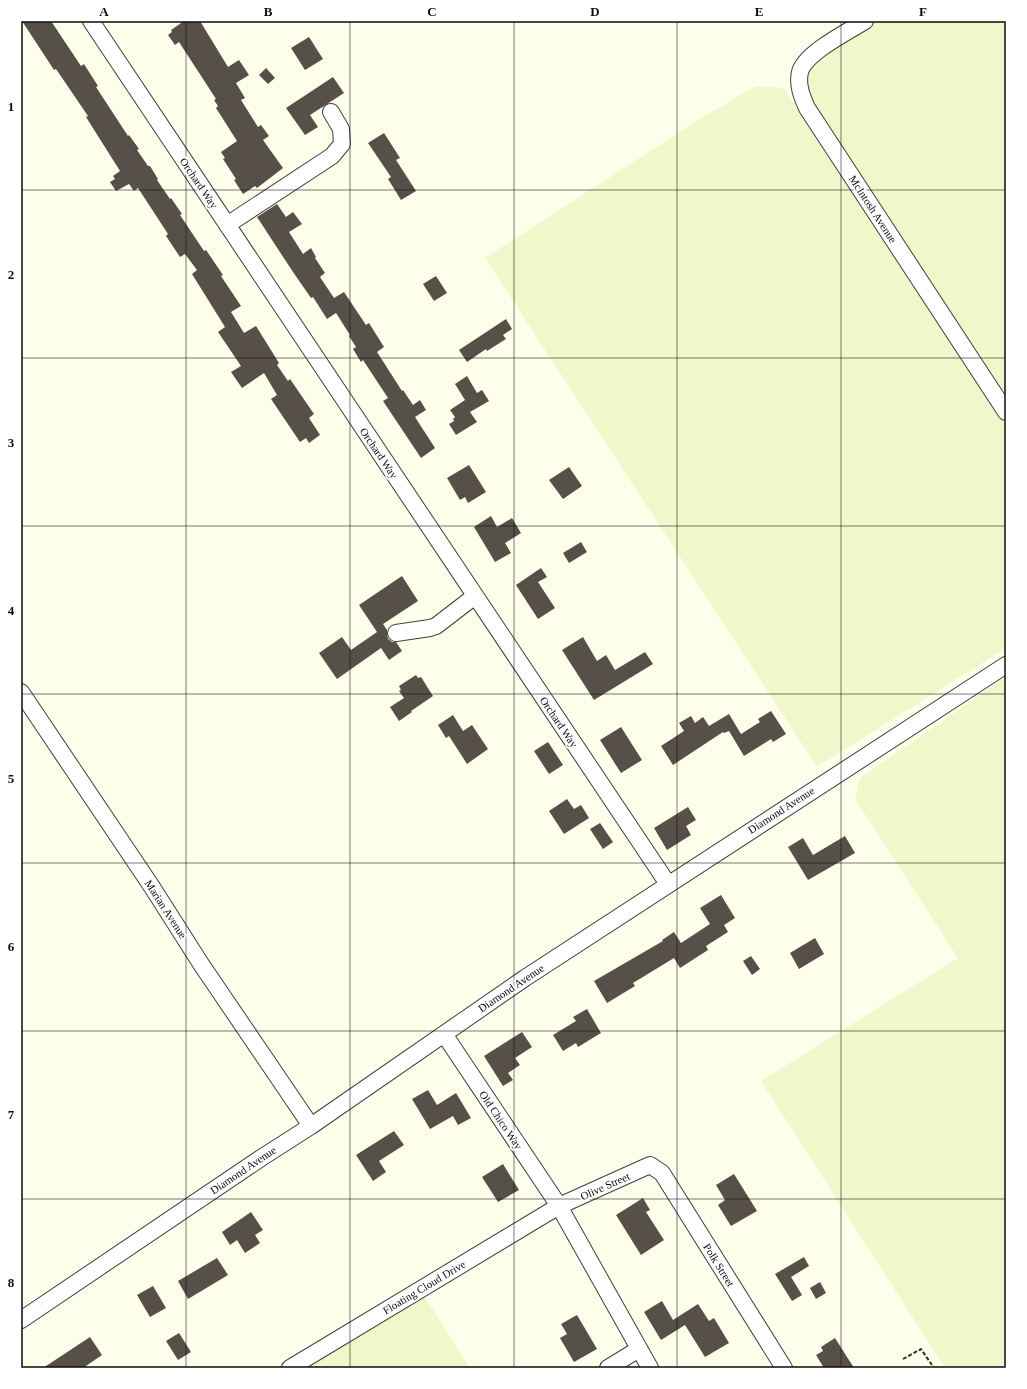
<svg xmlns="http://www.w3.org/2000/svg" width="1027" height="1389" viewBox="0 0 1027 1389" font-family="Georgia,serif">
  <rect width="100%" height="100%" fill="#feffeb"/>
  <path fill="#f0f7ca" d="M865 21H1006V412L807 108 806 61Z
    M756 86 784 88 801 115 1006 426V648L817 767 485 258 706 115Z
    M1006 677V1368H945L761 1081 958 958 855 799 860 778Z
    M425 1297 470 1368H302Z"/>
  <path fill="#565048" d="M22 21H51L81 66 84 64 98 86 96 87 128 136 129 135 139 149 137 150 148 166H150L158 179 157 180 170 199 171 198 182 214 180 215 204 251 206 250 223 275 221 276 241 306 231 312 244 333 256 326 279 363 277 365 288 381 290 379 314 414 309 418 320 435 309 443 306 438 300 442 271 399 277 395 264 373 242 388 231 372 241 366 218 332 225 327 192 274 197 270 185 254 180 257 166 236 168 234 138 188 134 191 129 184 116 191 110 182 115 179 113 176 120 171 86 117 88 116 56 69 54 70Z
    M184 21H200L228 67 239 60 249 75 236 83 245 98 241 100 258 127 261 125 269 136 263 140 283 168 257 188 255 186 243 194 234 180 236 179 223 159 225 158 221 152 237 141 216 108 218 106 214 100 216 99 205 82 179 42 175 45 168 35 172 32 171 30Z
    M309 37 323 59 305 70 291 48Z
    M266 68 275 78 268 84 259 75Z
    M333 77 344 93 310 115 318 127 305 135 286 108Z
    M384 133 400 158 396 160 416 191 401 200 388 179 391 177 368 143Z
    M277 204 286 217 293 212 302 224 289 232 303 254 311 248 316 257 315 258 325 273 320 277 334 298 344 292 366 325 369 323 384 347 377 352 402 391 403 390 413 405 420 400 426 410 415 417 435 448 421 458 383 401 388 398 363 360 361 362 353 349 356 347 349 336 350 335 336 313 327 319 313 297 311 298 293 272 257 217Z
    M436 276 447 293 434 301 423 284Z
    M506 319 512 329 503 335 506 339 487 351 486 349 467 362 459 350Z
    M467 376 477 393 482 390 489 401 470 412 477 422 456 435 449 424 454 421 453 419 455 417 450 410 465 400 455 384Z
    M469 465 486 492 468 503 465 497 460 500 447 478Z
    M569 467 582 486 563 499 549 480Z
    M491 516 497 527 512 518 521 533 505 543 511 553 495 562 474 527Z
    M581 542 587 552 569 563 563 553Z
    M541 568 547 577 538 582 555 608 538 619 516 585Z
    M402 576 418 601 383 624 387 630V634L388 639 392 642H396L402 651 389 660 381 648 337 679 319 653 342 637 351 650 377 632 359 605Z
    M583 637 597 661 606 655 615 670 645 652 653 664 594 700 562 650Z
    M416 675 418 678 421 677 433 696 411 711 412 712 399 721 390 707 404 698 399 691 401 690 399 686Z
    M771 711 786 734 773 742 771 739 744 756 729 731 724 733 723 732 673 765 661 746 684 731 679 723 691 716 695 723 703 717 709 726 729 714 741 734 760 722 758 719Z
    M453 715 463 731 472 725 488 749 467 764 449 736 446 738 438 725Z
    M621 727 642 760 621 773 600 740Z
    M548 742 563 765 549 774 534 751Z
    M567 799 574 809 581 805 589 818 564 834 549 811Z
    M688 807 696 820 686 826 691 835 667 850 654 828Z
    M600 823 613 842 603 849 590 829Z
    M845 836 855 853 808 880 788 847 803 838 813 855Z
    M721 895 735 918 724 925 728 932 706 946 708 950 680 968 674 958 633 983 635 986 607 1003 594 981 663 941 662 940 674 932 681 943 710 924 700 908Z
    M815 938 824 954 799 969 790 953Z
    M751 956 760 969 752 975 743 961Z
    M587 1009 601 1033 578 1047 576 1043 563 1051 553 1035 576 1021 573 1017Z
    M522 1032 532 1047 515 1058 520 1065 508 1073 513 1080 503 1086 484 1056Z
    M428 1090 437 1105 456 1093 471 1118 458 1125 453 1116 430 1129 412 1099Z
    M394 1131 404 1145 379 1161 386 1172 373 1181 356 1155Z
    M503 1164 519 1190 498 1202 482 1177Z
    M734 1174 757 1211 731 1226 718 1205 725 1200 716 1185Z
    M643 1198 650 1210 646 1212 664 1240 641 1255 616 1215Z
    M251 1212 263 1230 255 1235 260 1243 245 1253 237 1240 230 1245 222 1232Z
    M804 1257 809 1266 791 1277 802 1295 792 1301 775 1274Z
    M217 1258 228 1275 188 1299 178 1281Z
    M820 1282 826 1293 816 1299 810 1288Z
    M153 1286 166 1308 150 1317 137 1295Z
    M662 1301 673 1320 698 1304 709 1321 714 1318 729 1343 705 1357 685 1325 661 1340 644 1312Z
    M577 1315 597 1349 574 1362 560 1338 567 1334 561 1324Z
    M179 1333 191 1352 178 1360 166 1341Z
    M90 1337 102 1355 83 1368H43Z
    M835 1338 854 1368H824L816 1355 823 1351 821 1347Z"/>
  <g fill="none" stroke-linecap="round" stroke-linejoin="round">
    <defs>
      <path id="minor" d="M91 21 668 884
        M865 21C849 31 805 53 800 72 797 85 802 97 807 108L1006 412
        M227 225 332 156 342 144 341 129 331 112
        M396 633 430 628 436 626 475 596
        M21 692 152 887 201 964 311 1126
        M444 1034 559 1206 650 1368
        M21 1320 261 1158 311 1126 525 978 1006 665
        M290 1368 559 1206 650 1165 662 1173 784 1368
        M608 1368 639 1349"/>
    </defs>
    <use href="#minor" stroke="#3f3f3f" stroke-width="18"/>
    <path stroke="#2e2e2e" stroke-width="2" stroke-dasharray="4 2" stroke-linecap="butt" d="M903 1359 921 1349 934 1368"/>
    <use href="#minor" stroke="#fff" stroke-width="16"/>
  </g>
  <path fill="none" stroke="#0c0c0c" stroke-width="1" stroke-opacity="0.55" d="M186 21V1368M350 21V1368M514 21V1368M677 21V1368M841 21V1368M21 190H1006M21 358H1006M21 526H1006M21 694H1006M21 863H1006M21 1031H1006M21 1199H1006"/>
  <g text-anchor="middle" stroke-width="4" stroke-linejoin="round" paint-order="stroke">
    <g font-size="11" fill="#0c0c0c" stroke="#fff">
      <text transform="translate(199 183) rotate(56)" y="4">Orchard Way</text>
      <text transform="translate(873 209) rotate(57)" y="4">McIntosh Avenue</text>
      <text transform="translate(379 453) rotate(56)" y="4">Orchard Way</text>
      <text transform="translate(559 722) rotate(56)" y="4">Orchard Way</text>
      <text transform="translate(781 810) rotate(-33)" y="4">Diamond Avenue</text>
      <text transform="translate(166 909) rotate(57)" y="4">Marian Avenue</text>
      <text transform="translate(511 988) rotate(-34)" y="4">Diamond Avenue</text>
      <text transform="translate(501 1120) rotate(56)" y="4">Old Chico Way</text>
      <text transform="translate(243 1170) rotate(-34)" y="4">Diamond Avenue</text>
      <text transform="translate(605 1186) rotate(-24)" y="4">Olive Street</text>
      <text transform="translate(719 1265) rotate(58)" y="4">Polk Street</text>
      <text transform="translate(424 1287) rotate(-31)" y="4">Floating Cloud Drive</text>
    </g>
  </g>
  <rect width="1027" height="1389" fill="none" stroke="#ffffff" stroke-width="44"/>
  <rect x="22" y="22" width="983" height="1345" fill="none" stroke="#0c0c0c" stroke-width="1.5"/>
  <g font-size="13" text-anchor="middle" font-weight="bold" fill="#0c0c0c">
    <text x="104" y="16">A</text>
    <text x="268" y="16">B</text>
    <text x="432" y="16">C</text>
    <text x="595" y="16">D</text>
    <text x="759" y="16">E</text>
    <text x="923" y="16">F</text>
    <text x="11" y="111">1</text>
    <text x="11" y="279">2</text>
    <text x="11" y="447">3</text>
    <text x="11" y="615">4</text>
    <text x="11" y="783">5</text>
    <text x="11" y="951">6</text>
    <text x="11" y="1119">7</text>
    <text x="11" y="1287">8</text>
  </g>
</svg>
